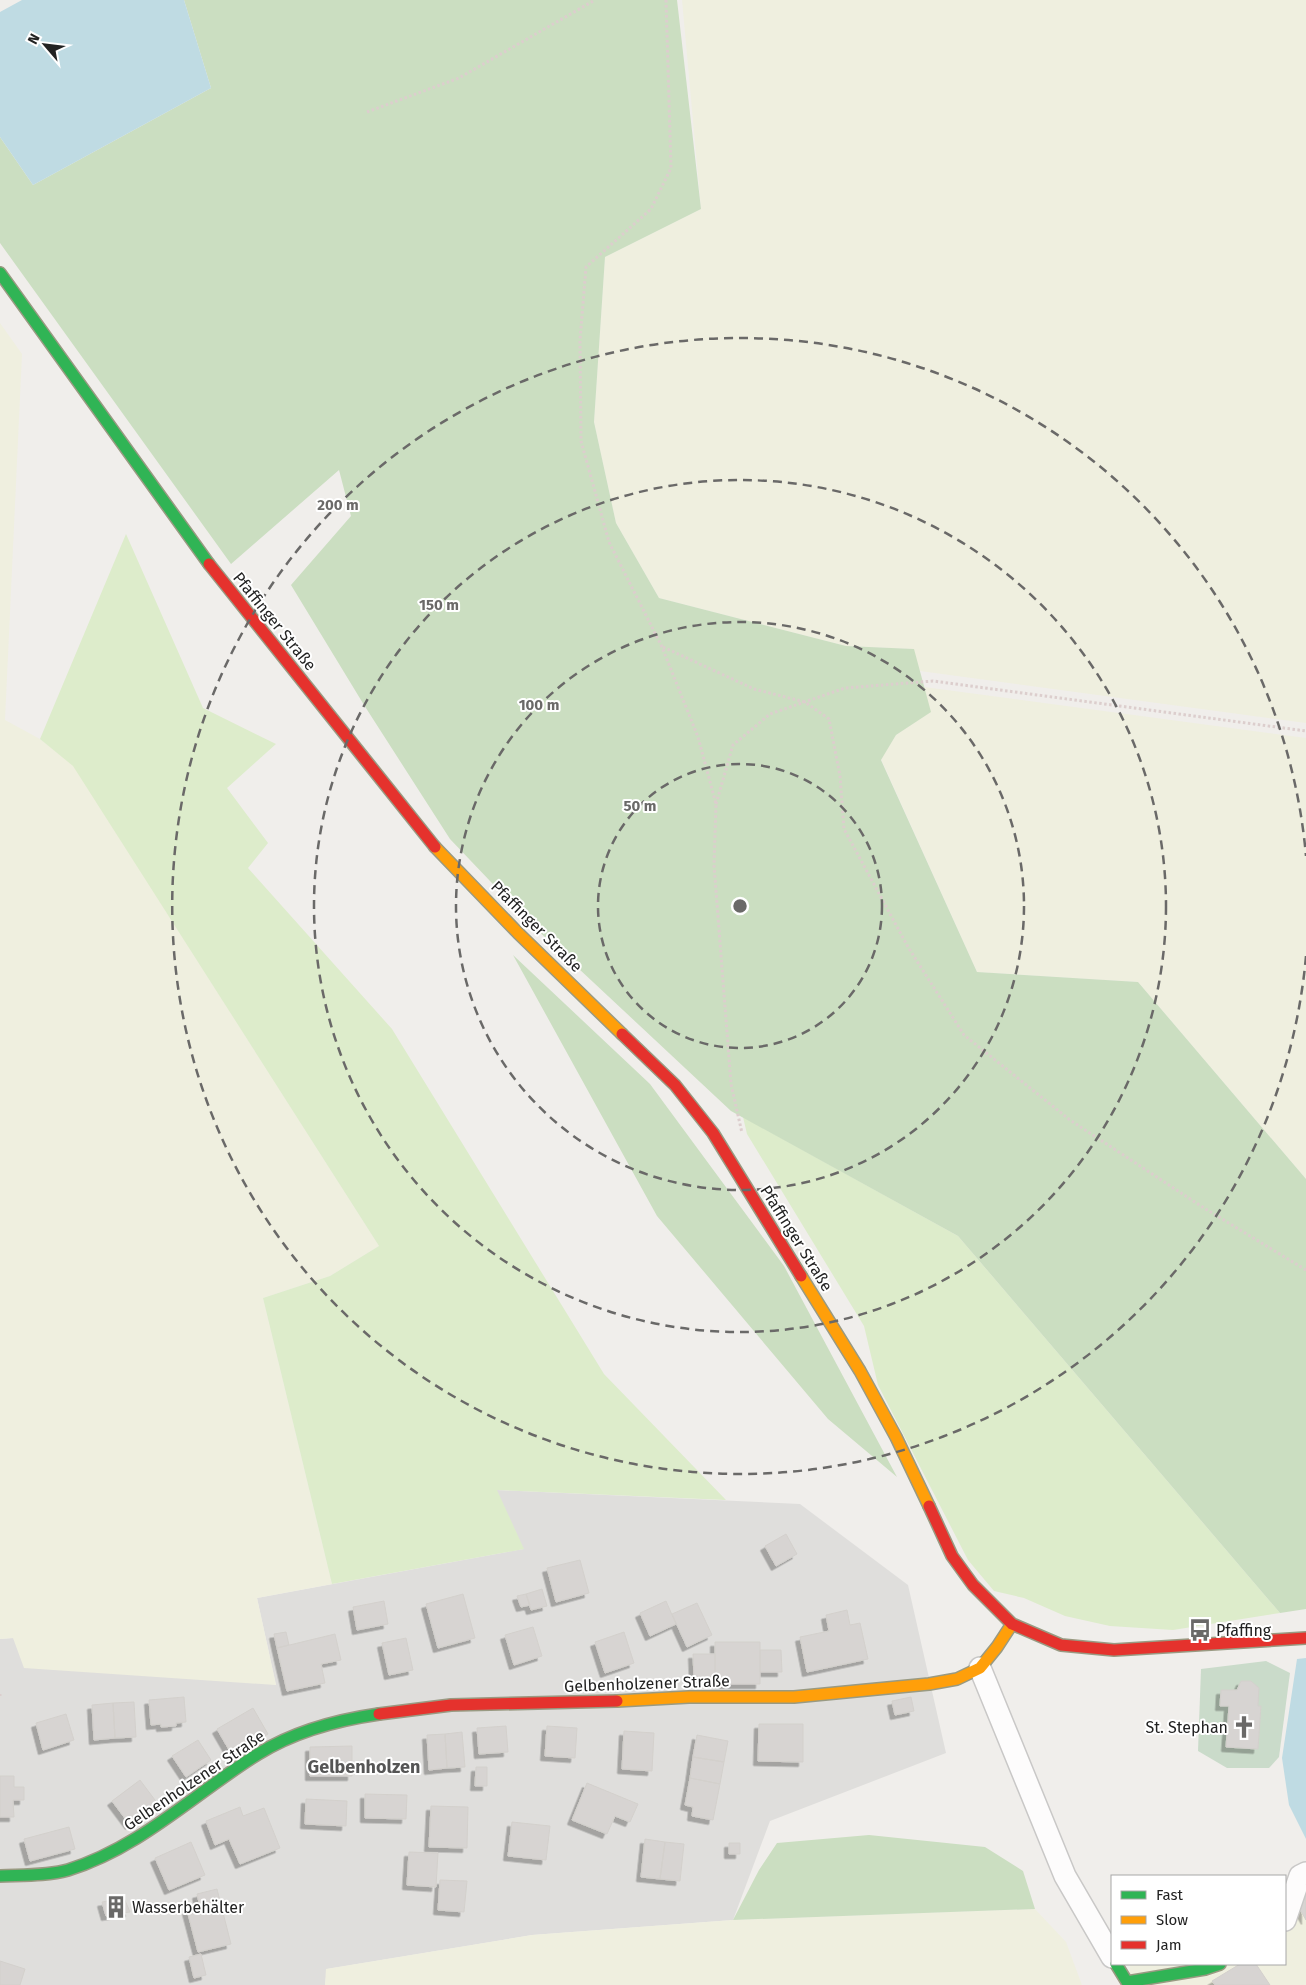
<svg xmlns="http://www.w3.org/2000/svg" width="1306" height="1985" viewBox="0 0 1306 1985" font-family="'Fira Sans',sans-serif">
  <defs>
    <filter id="shadow"><feDropShadow dx="-4.5" dy="4.5" stdDeviation="0" flood-color="#0004"/></filter>
  </defs>
  <rect width="100%" height="100%" fill="#f0eeeb"/>
  <path fill="#dfdedc" d="M496 1490 800 1504 908 1585 946 1753 770 1821 733 1920 532 1935 327 1969 325 1985H0V1639L13 1638 276 1685 257 1598 523 1549Z"/>
  <path fill="#efefdf" d="M682 0H1306V723L920 671 913 649 846 646 659 598 616 523 594 422 605 257 701 209Z
    M0 323 22 354 5 720 40 739 73 765 379 1246 330 1276 263 1298 332 1584 257 1598 276 1685 24 1668 13 1638 0 1639Z
    M924 687 1306 738V1179L1138 982 977 972 881 759 896 735 930 712Z
    M1306 1878V1985H1130V1964H1285V1885Z
    M1035 1909 1066 1942 1082 1985H325L326 1969 532 1935 733 1920Z"/>
  <path fill="#ddeccb" d="M126 534 203 708 276 744 227 788 268 843 248 868 392 1029 604 1374 726 1500 497 1490 524 1549 332 1584 263 1298 330 1276 379 1246 73 766 40 739Z
    M743 1117 958 1236 1280 1613 1173 1630 1110 1626 1065 1616 1024 1598 994 1591 968 1560 878 1385 864 1326 747 1134Z"/>
  <path fill="#cbdec1" d="M184 0H677L701 209 605 257 594 422 616 523 659 598 846 646 914 649 931 712 896 735 881 760 977 972 1138 982 1306 1179V1609L1280 1613 958 1236 731 1111 532 925 450 839 364 705 291 585 351 516 339 470 231 564 0 243V137L33 185 211 88Z
    M513 955 650 1084 784 1266 897 1477 828 1419 657 1216Z
    M869 1835 985 1847 1023 1871 1035 1909 733 1920 759 1870 777 1843Z"/>
  <path fill="#cadbca" d="M1266 1661 1290 1673 1279 1757 1269 1768H1227L1198 1751 1201 1669Z"/>
  <path fill="#bfdbe3" d="M22 0H184L211 88 33 185 0 137V12Z
    M1306 1658V1839L1289 1805 1282 1758 1297 1659Z"/>
  <path fill="#d7d4d2" stroke="#d3d0cc" filter="url(#shadow)" d="M786 1534 797 1554 776 1566 765 1546Z
    M580 1560 589 1593 556 1602 547 1568Z
    M542 1589 547 1606 531 1610 526 1594Z
    M463 1594 475 1638 438 1648 426 1604Z
    M526 1594 530 1605 521 1607 517 1596Z
    M384 1601 388 1624 357 1630 353 1607Z
    M666 1601 676 1624 650 1636 640 1613Z
    M697 1603 712 1635 687 1647 672 1614Z
    M847 1610 850 1625 860 1623 868 1659 807 1672 800 1637 829 1631 826 1615Z
    M533 1627 542 1656 514 1665 505 1635Z
    M286 1632 289 1645 277 1648 274 1634Z
    M624 1632 634 1663 605 1673 595 1642Z
    M335 1634 341 1660 321 1664 325 1683 287 1691 277 1648Z
    M406 1638 413 1670 389 1675 382 1643Z
    M715 1642H760V1684H715Z
    M760 1650H781L782 1672H760Z
    M693 1654H715V1678H694Z
    M1241 1681H1251L1259 1688 1258 1706H1261L1258 1749 1226 1747 1229 1706H1220L1221 1690H1237Z
    M184 1697 186 1722 176 1723V1726L161 1727V1724L151 1725 149 1700Z
    M911 1697 914 1711 895 1715 892 1701Z
    M134 1702 136 1737 115 1738 113 1703Z
    M113 1703 115 1738 94 1740 92 1705Z
    M253 1708 268 1734 232 1755 217 1729Z
    M66 1714 74 1740 43 1750 36 1723Z
    M759 1724H803V1762L758 1761Z
    M506 1726 508 1752 479 1754 477 1728Z
    M547 1726 577 1728 575 1758 545 1756Z
    M624 1731 654 1733 652 1771 622 1769Z
    M462 1732 465 1767 447 1768 445 1734Z
    M445 1734 447 1768 429 1770 427 1735Z
    M697 1735 728 1741 724 1762 693 1757Z
    M198 1740 211 1760 186 1777 172 1756Z
    M352 1746V1776H310V1747Z
    M693 1757 724 1762 720 1784 690 1778Z
    M476 1767H487V1786H475Z
    M0 1776H14V1787H24V1800H13L14 1817H0Z
    M690 1778 720 1784 713 1820 692 1816 693 1807 685 1805Z
    M140 1780 158 1804 130 1825 112 1801Z
    M587 1783 638 1804 630 1822 615 1816 607 1834 572 1820Z
    M365 1794 407 1795 406 1819 365 1818Z
    M306 1799 347 1801 346 1826 305 1824Z
    M431 1806 468 1807 467 1848 429 1847Z
    M240 1807 243 1816 264 1808 280 1848 240 1864 229 1839 215 1845 206 1821Z
    M512 1822 550 1826 546 1860 508 1856Z
    M69 1827 75 1849 30 1861 24 1839Z
    M645 1839 665 1842 660 1879 641 1877Z
    M191 1842 205 1875 169 1890 155 1858Z
    M665 1842 684 1844 680 1881 660 1879Z
    M729 1843H740V1854H729Z
    M409 1852 438 1853 436 1887 407 1885Z
    M440 1880 467 1881 464 1912 438 1910Z
    M217 1889 231 1944 198 1952 187 1910 200 1907 197 1894Z
    M1306 1894V1920L1295 1901Z
    M124 1898 130 1912 106 1916 102 1902Z
    M201 1954 206 1975 194 1978 189 1957Z
    M0 1961 25 1969 20 1985H0Z
    M1240 1964H1256L1270 1985H1215L1212 1981Z"/>
  <g fill="none" stroke-linecap="round" stroke-linejoin="round">
    <defs>
      <path id="street" d="M980 1668 1065 1876 1112 1957
        M1285 1920 1300 1876 1306 1873"/>
      <path id="fast" d="M0 273 209 564
        M0 1876C22 1875 47 1876 68 1870 140 1848 195 1793 258 1754 295 1731 337 1720 379 1714
        M1116 1964 1127 1982 1205 1969 1220 1964"/>
      <path id="slow" d="M435 847 518 933 622 1034
        M801 1276 860 1371 896 1437 929 1506
        M617 1701 689 1697H794L929 1684 957 1679 980 1668 997 1647 1012 1624"/>
      <path id="jam" d="M209 564 435 847
        M622 1034 675 1085 713 1133 801 1276
        M929 1506 952 1556 973 1585 1012 1624 1061 1645 1114 1650 1306 1638
        M379 1714 451 1705 617 1701"/>
    </defs>
    <use href="#street" stroke="#c9c8c7" stroke-width="24"/>
    <use href="#fast" stroke="#999a82" stroke-width="14"/>
    <use href="#slow" stroke="#999a82" stroke-width="14"/>
    <use href="#jam" stroke="#999a82" stroke-width="14"/>
    <path stroke="#dccecd" stroke-width="3" stroke-dasharray="2.5 2.5" stroke-linecap="butt" d="M666 0 671 168 651 209 586 267 580 340 581 441 609 542 662 647 698 737 716 804 714 865 731 1084 742 1133
      M367 112 459 78 595 0
      M663 647 754 689 805 702 829 719 840 776 844 829 908 947 964 1035 1070 1120 1204 1208 1306 1270
      M716 804 733 745 770 714 845 688 933 681 1306 731
      M0 1694V1696"/>
    <use href="#street" stroke="#fdfcfc" stroke-width="21"/>
    <use href="#fast" stroke="#30b455" stroke-width="11"/>
    <use href="#slow" stroke="#ff9f0a" stroke-width="11"/>
    <use href="#jam" stroke="#e5322d" stroke-width="11"/>
  </g>
  <g fill="none" stroke="#6a6968" stroke-width="2.5" stroke-dasharray="9 6">
    <circle cx="740" cy="906" r="142"/>
    <circle cx="740" cy="906" r="284"/>
    <circle cx="740" cy="906" r="426"/>
    <path d="M1306 956A568 568 0 1 1 1306 856"/>
  </g>
  <defs>
    <symbol id="bus-bare" viewBox="-9 -9 18 18"><path d="M-5-6H5V4H4V6H2V4H-2V6H-4V4H-5ZM-3.5-4V0h7V-4ZM-3.5 1.2v1.5H-2V1.2ZM2 1.2v1.5H3.5V1.2Z" fill="#6a6968" stroke="#fff" stroke-width="2.5" paint-order="stroke"/></symbol>
    <symbol id="church-bare" viewBox="-9 -9 18 18"><path d="M-1.2-6h2.4v3.5h3.3v2.4h-3.3V6h-2.4V-.1h-3.3v-2.4h3.3Z" fill="#6a6968" stroke="#fff" stroke-width="2.5" paint-order="stroke"/></symbol>
    <symbol id="building-bare" viewBox="-9 -9 18 18"><path d="M-4-6H4V6H1V3H-1V6H-4ZM-2.5-4.3h1.7v1.8h-1.7ZM.8-4.3h1.7v1.8H.8ZM-2.5-1h1.7V.8h-1.7ZM.8-1h1.7V.8H.8Z" fill="#6a6968" stroke="#fff" stroke-width="2.5" paint-order="stroke"/></symbol>
  </defs>
  <g fill-rule="evenodd">
    <use href="#bus-bare" x="1184" y="1614" width="32" height="32"/>
    <use href="#church-bare" x="1228" y="1711" width="32" height="32"/>
    <use href="#building-bare" x="100" y="1891" width="32" height="32"/>
  </g>
  <g text-anchor="middle" stroke-width="4" stroke-linejoin="round" paint-order="stroke">
    <g font-size="16" fill="#222" stroke="#fff">
      <text transform="translate(275 621) rotate(51)" y="6">Pfaffinger Straße</text>
      <text transform="translate(537 926) rotate(45)" y="6">Pfaffinger Straße</text>
      <text transform="translate(797 1238) rotate(58)" y="6">Pfaffinger Straße</text>
      <text transform="translate(647 1683) rotate(-2)" y="6">Gelbenholzener Straße</text>
      <text transform="translate(194 1780) rotate(-34)" y="6">Gelbenholzener Straße</text>
    </g>
    <g font-size="16" fill="#222" stroke="#fff" text-anchor="start">
      <text x="1216" y="1636">Pfaffing</text>
      <text x="1228" y="1733" text-anchor="end">St. Stephan</text>
      <text x="132" y="1913">Wasserbehälter</text>
    </g>
    <g font-size="18" font-weight="bold" fill="#555" stroke="#fff">
      <text x="364" y="1773">Gelbenholzen</text>
    </g>
  </g>
  <circle cx="740" cy="906" r="8" fill="#6a6968" stroke="#fff" stroke-width="2.5"/>
  <g font-size="15" text-anchor="middle" font-weight="bold" fill="#6a6968" stroke="#fff" stroke-width="4" stroke-linejoin="round" paint-order="stroke">
    <text x="338" y="510">200 m</text>
    <text x="439" y="610">150 m</text>
    <text x="539" y="710">100 m</text>
    <text x="640" y="811">50 m</text>
  </g>
  <rect x="1111" y="1875" width="175" height="90" fill="#ffffff" stroke="#a7a7a7"/>
  <rect x="1121" y="1891" width="25" height="8" fill="#30b455" stroke="#a7a7a7"/>
  <text x="1156" y="1900" font-size="15" fill="#222222">Fast</text>
  <rect x="1121" y="1916" width="25" height="8" fill="#ff9f0a" stroke="#a7a7a7"/>
  <text x="1156" y="1925" font-size="15" fill="#222222">Slow</text>
  <rect x="1121" y="1941" width="25" height="8" fill="#e5322d" stroke="#a7a7a7"/>
  <text x="1156" y="1950" font-size="15" fill="#222222">Jam</text>
  <g transform="translate(45 45) rotate(298)" stroke="#ffffff" stroke-width="4" paint-order="stroke">
  <path d="M0-4L9 19L0 12L-9 19Z" fill="#222222"/>
  <text y="-8" font-size="14" font-weight="bold" text-anchor="middle" fill="#222222">N</text>
  </g>
</svg>
